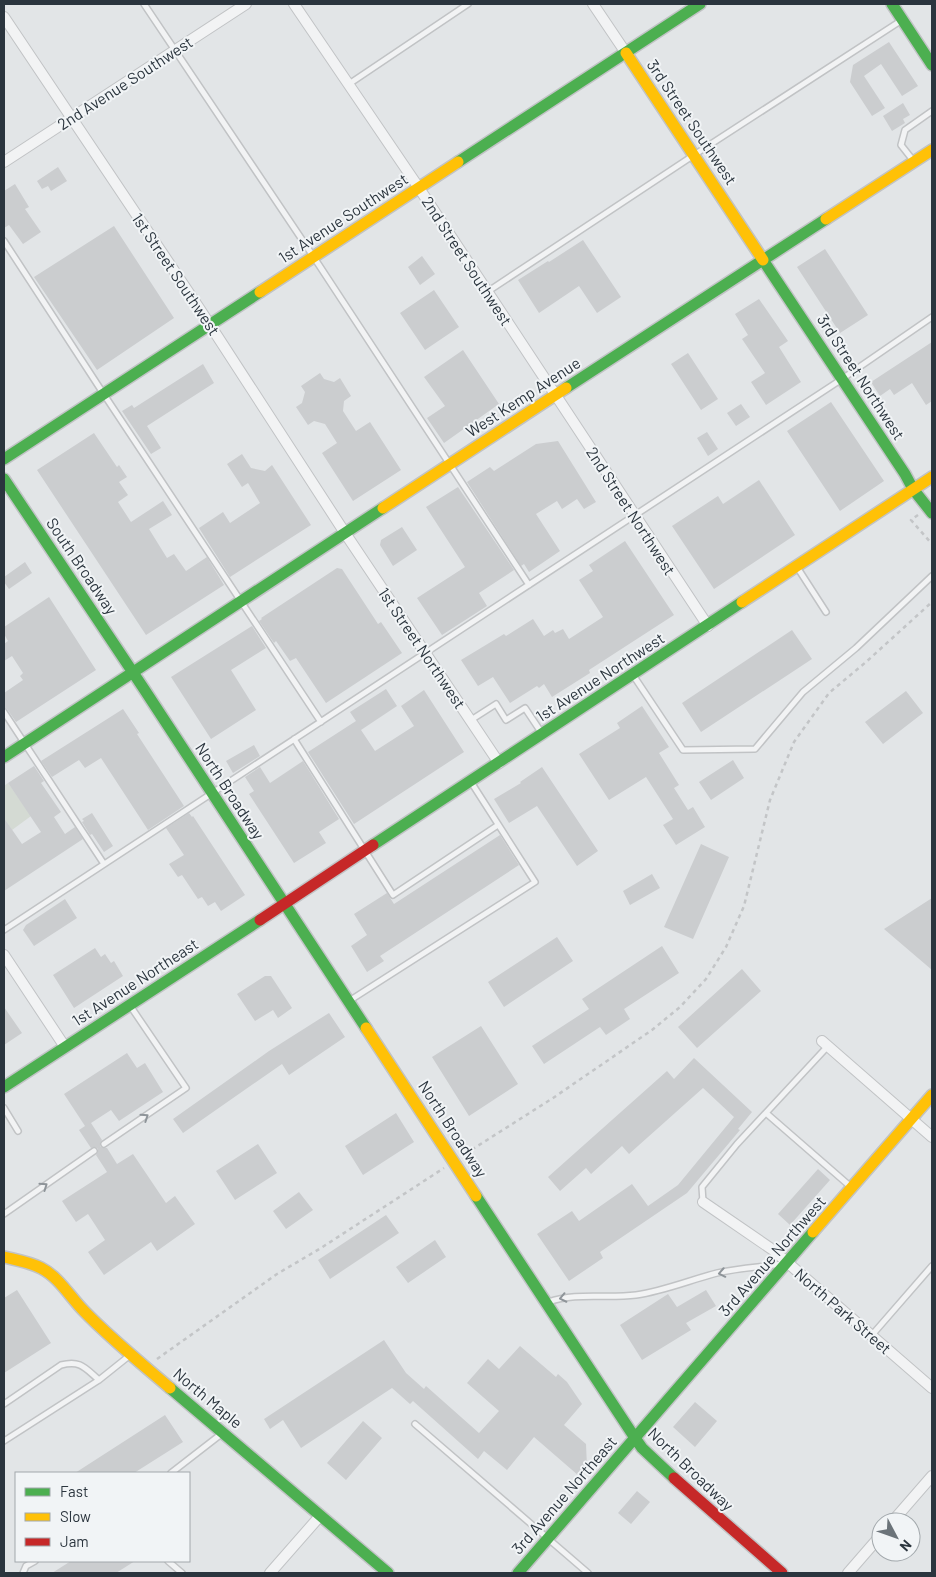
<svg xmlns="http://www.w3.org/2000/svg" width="936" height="1577" viewBox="0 0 936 1577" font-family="Barlow,sans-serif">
  <rect width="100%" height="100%" fill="#e2e5e7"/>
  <path fill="#d4dad3" d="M8 783 31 816 12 830 4 818V786Z"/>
  <path fill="#cbcdcf" d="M889 42 918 86 902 96 881 64 864 76 885 108 872 116 850 82 853 65Z
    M903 103 910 115 903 119 905 123 892 131 883 116Z
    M58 167 67 181 51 191 48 186 42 189 37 181Z
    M15 184 29 207 25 209 41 232 23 244 9 225 4 228V191Z
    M114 226 174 318 97 370 34 277Z
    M583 240 621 297 597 313 579 286 539 313 518 280 548 261 549 262Z
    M825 249 868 315 840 333 797 267Z
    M422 256 435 274 420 285 408 267Z
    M434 290 459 327 425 350 400 313Z
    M759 299 788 341 779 347 801 382 766 405 751 382 765 373 742 339 748 335 735 314Z
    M932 342V401L926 405 912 383 894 395 890 389 880 396 871 382Z
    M463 350 499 404 444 443 427 418 445 406 424 377Z
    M688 353 718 399 701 410 671 364Z
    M203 364 214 383 147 426 161 448 151 454 122 411 132 405 134 408Z
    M320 373 324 379 334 382 340 378 351 396 344 401 343 411 356 431 370 422 401 470 353 501 322 453 337 443 325 424 314 421 308 425 296 407 302 403 305 392 301 386Z
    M831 402 884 481 840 511 787 431Z
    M741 404 750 417 736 426 727 413Z
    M707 432 718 449 708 456 697 438Z
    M94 433 117 467 119 465 127 477 119 482 128 495 118 502 131 522 163 501 172 515 149 529 167 558 174 554 186 571 207 557 224 585 146 635 37 470Z
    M558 441 596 502 584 509 577 499 562 509 557 501 536 514 560 551 529 572 524 564 521 566 467 482 490 467 494 471 536 444Z
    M242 454 251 468 265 471 272 465 311 525 230 577 199 528 223 512 230 523 260 503 248 483 242 487 227 464Z
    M759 480 795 535 714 589 672 526 718 496 723 504Z
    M458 487 514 570 479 593 487 606 442 635 417 598 465 567 426 507Z
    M402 527 417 550 393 566 380 545 381 540Z
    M625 541 674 615 589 670 590 673 552 697 544 684 539 688 537 686 510 703 493 677 478 686 461 660 504 634 506 636 533 619 544 636 553 630 555 633 563 629 569 639 603 617 579 580 593 571 589 565Z
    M25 562 32 573 9 589 4 582V577Z
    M337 568 342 569 378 624 381 622 402 653 326 703 296 658 290 661 276 641 274 643 259 621 262 619 261 618Z
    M49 597 96 670 16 722 7 709 4 708V693L23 680 20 676 23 673 12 656 4 661V644L8 641 4 634V627Z
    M252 626 266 648 231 670 256 710 211 739 171 677Z
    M792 630 812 659 701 732 682 703Z
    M386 689 397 706 361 730 375 751 414 726 401 706 424 690 464 752 354 824 308 752 356 721 350 712Z
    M906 691 923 713 883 744 865 722Z
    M642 706 669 747 659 753 679 785 674 788 688 810 693 807 705 827 676 845 663 825 673 819 646 777 609 800 579 754 620 728 617 723Z
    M123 709 139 733 137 734 184 806 148 830 101 758 85 768 79 760 52 777 41 761Z
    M254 745 260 756 233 773 226 761Z
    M733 760 744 778 711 800 699 782Z
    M303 761 339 819 319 832 326 843 294 863 249 794 254 791 245 777 260 767 270 783Z
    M34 766 44 781 41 783 61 812 54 817 65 834 75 827 83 839 4 891V818L22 844 41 832 8 783Z
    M542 767 598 851 577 866 537 806 509 823 494 799 521 783 520 782Z
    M92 813 113 846 104 852 92 834 90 835 82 822 84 821 82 819Z
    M189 813 192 817 193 816 245 895 221 911 215 902 208 906 202 897 198 899 182 875 178 877 169 864 184 855 166 828Z
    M500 835 519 865 380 956 384 961 367 972 351 946 367 935 354 914 387 893 394 904Z
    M701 844 729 857 693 939 664 927Z
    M652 874 660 888 630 905 623 891Z
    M932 898V970L884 929Z
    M65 899 77 918 34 946 23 930 26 925Z
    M557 937 573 961 504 1007 488 982Z
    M662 946 679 973 624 1009 630 1019 606 1035 600 1027 544 1064 532 1046 589 1009 582 999Z
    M95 948 101 957 105 954 111 963 114 961 123 976 74 1008 53 975Z
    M742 969 761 991 697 1048 678 1027Z
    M265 976H271L292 1008 278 1018 273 1010 255 1021 237 994Z
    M4 1007 22 1033 4 1045Z
    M329 1013 345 1037 289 1075 282 1064 183 1133 173 1119 269 1051Z
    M481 1026 518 1084 469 1116 432 1057Z
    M127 1053 137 1068 145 1063 163 1092 119 1121 111 1110 91 1123 102 1140 100 1143V1146L103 1148H107L117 1164 133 1154 166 1203 175 1196 195 1224 157 1251 151 1242 104 1275 88 1252 105 1240 88 1214 76 1222 62 1201 107 1172 96 1155 98 1152V1149L95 1147 91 1148 79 1130 85 1126 64 1094Z
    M694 1058 752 1112 738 1129 740 1130 687 1193 600 1252 603 1258 569 1281 537 1234 572 1211 579 1221 632 1184 648 1206 678 1185 734 1117 703 1088 629 1154 622 1146 591 1174 586 1168 560 1191 548 1177 667 1071 674 1079Z
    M396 1113 414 1142 363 1175 345 1146Z
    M258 1144 277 1173 235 1200 216 1171Z
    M818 1169 830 1180 790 1225 778 1214Z
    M299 1192 313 1210 286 1229 273 1211Z
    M386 1215 399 1233 330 1279 318 1260Z
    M435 1240 446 1257 408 1283 396 1267Z
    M17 1290 51 1343 4 1373V1298Z
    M706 1290 716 1306 686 1323 691 1330 642 1360 620 1325 668 1294 677 1307Z
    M384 1340 406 1373 424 1389 426 1386 479 1433 499 1411 467 1383 488 1359 499 1369 520 1346 556 1377 558 1374 567 1382 582 1404 564 1425 586 1444 587 1467 579 1476 534 1437 507 1470 484 1451 478 1459 413 1401 410 1404 392 1388 301 1448 283 1420 270 1429 264 1419Z
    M695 1402 717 1421 695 1447 673 1427Z
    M165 1415 183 1442 134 1473H75Z
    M363 1421 382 1438 346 1480 327 1463Z
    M637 1491 650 1502 631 1524 618 1513Z
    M71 1561H135L116 1573H52Z"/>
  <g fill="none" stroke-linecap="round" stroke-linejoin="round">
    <defs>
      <path id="lane" d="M144 4 313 256 529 585
        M349 84 468 4
        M912 159 901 145 905 130 932 111
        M4 241 103 393 321 722
        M487 292 694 155 902 20
        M797 567 826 612
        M633 675 683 750 755 749 803 692 856 648 932 576
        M4 712 104 864
        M471 720 496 704 506 720 525 708 541 732
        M294 739 393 895 498 825
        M4 930 842 379 932 317
        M349 1001 535 882 471 782
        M4 1108 18 1131
        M766 1113 851 1187
        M104 1144 186 1088 131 1007
        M703 1202 702 1187 737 1144 828 1046
        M4 1214 94 1151
        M548 1302C578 1292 605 1299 636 1295 664 1291 690 1280 717 1273 738 1268 761 1267 782 1264
        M872 1335 932 1266
        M4 1404 61 1365C81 1360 85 1368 99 1380
        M415 1424 588 1573
        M4 1441 99 1380 129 1356
        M171 1473 220 1435
        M168 1561 182 1573
        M23 1573 26 1566 35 1561"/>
      <path id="street" d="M294 4 419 188 708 626
        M593 4 626 53
        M4 17 199 308 345 533 499 763
        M4 162 246 4
        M4 955 65 1047
        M822 1041 932 1137
        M703 1202 773 1250 932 1388
        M892 1522 932 1476
        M270 1573 320 1516
        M848 1573 881 1535"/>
      <path id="fast" d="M892 4 932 65
        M458 162 700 4
        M763 260 905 474 913 489 932 513
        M566 388 826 219
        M4 459 260 292
        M4 479 144 689 366 1028
        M4 757 383 508
        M373 845 742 602
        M4 1087 260 920
        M476 1196 635 1438 642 1448 674 1478
        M170 1388 388 1573
        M518 1573 813 1232"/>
      <path id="slow" d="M626 53 763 260
        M826 219 932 150
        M260 292 458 162
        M383 508 566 388
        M742 602 932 477
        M366 1028 476 1196
        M813 1232 932 1095
        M4 1257C16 1260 29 1262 41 1268 59 1277 70 1297 84 1311 111 1339 141 1363 170 1388"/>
      <path id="jam" d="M260 920 373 845
        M674 1478 782 1573"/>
    </defs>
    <use href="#lane" stroke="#c1c3c5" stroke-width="8"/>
    <use href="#street" stroke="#c1c3c5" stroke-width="12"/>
    <use href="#fast" stroke="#c1c3c5" stroke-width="14"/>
    <use href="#slow" stroke="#c1c3c5" stroke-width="14"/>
    <use href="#jam" stroke="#c1c3c5" stroke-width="14"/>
    <path stroke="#c3c5c7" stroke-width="2.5" stroke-dasharray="4 4" stroke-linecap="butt" d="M918 515 911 520 932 544
      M465 1154 553 1098 652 1030 680 1007 706 979 726 947 744 906 770 800 794 742 829 693 866 662 932 602
      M157 1359 277 1274 321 1248 444 1168"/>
    <use href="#lane" stroke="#f2f3f4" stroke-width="5"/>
    <use href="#street" stroke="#f2f3f4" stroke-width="10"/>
    <use href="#fast" stroke="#4caf50" stroke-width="11"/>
    <use href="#slow" stroke="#ffc107" stroke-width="11"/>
    <use href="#jam" stroke="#c62828" stroke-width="11"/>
  </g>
  <defs><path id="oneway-chevron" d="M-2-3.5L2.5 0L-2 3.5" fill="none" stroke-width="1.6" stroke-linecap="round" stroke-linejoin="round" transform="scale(1.25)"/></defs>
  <g stroke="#8e9499">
    <use href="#oneway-chevron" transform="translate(145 1117) rotate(-34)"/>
    <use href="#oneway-chevron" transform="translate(44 1186) rotate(-35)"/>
    <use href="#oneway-chevron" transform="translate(722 1273) rotate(169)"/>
    <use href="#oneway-chevron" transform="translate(563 1298) rotate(168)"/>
  </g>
  <g text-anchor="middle" stroke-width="4" stroke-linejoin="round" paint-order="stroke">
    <g font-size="16" fill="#2b353e" stroke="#f1f4f6">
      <text transform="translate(125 83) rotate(-33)" y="6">2nd Avenue Southwest</text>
      <text transform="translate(692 122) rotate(56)" y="6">3rd Street Southwest</text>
      <text transform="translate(343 218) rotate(-33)" y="6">1st Avenue Southwest</text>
      <text transform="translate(467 261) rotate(57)" y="6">2nd Street Southwest</text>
      <text transform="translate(176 274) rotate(56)" y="6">1st Street Southwest</text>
      <text transform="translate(861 377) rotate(57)" y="6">3rd Street Northwest</text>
      <text transform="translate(523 397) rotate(-33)" y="6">West Kemp Avenue</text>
      <text transform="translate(631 511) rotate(57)" y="6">2nd Street Northwest</text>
      <text transform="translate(82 566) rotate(56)" y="6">South Broadway</text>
      <text transform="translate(422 648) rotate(56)" y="6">1st Street Northwest</text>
      <text transform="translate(600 677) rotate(-33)" y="6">1st Avenue Northwest</text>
      <text transform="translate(230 791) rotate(57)" y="6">North Broadway</text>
      <text transform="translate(135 982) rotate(-33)" y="6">1st Avenue Northeast</text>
      <text transform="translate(453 1129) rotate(57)" y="6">North Broadway</text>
      <text transform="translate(772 1256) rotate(-49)" y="6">3rd Avenue Northwest</text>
      <text transform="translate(843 1311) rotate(41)" y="6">North Park Street</text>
      <text transform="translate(208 1398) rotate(40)" y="6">North Maple</text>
      <text transform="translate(691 1469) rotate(44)" y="6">North Broadway</text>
      <text transform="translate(564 1495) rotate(-49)" y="6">3rd Avenue Northeast</text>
    </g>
  </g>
  <rect width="936" height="1577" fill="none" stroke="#2b353e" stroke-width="10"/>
  <rect x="15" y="1472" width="175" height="90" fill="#f1f4f6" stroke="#a2a8ac"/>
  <rect x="25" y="1488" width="25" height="8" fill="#4caf50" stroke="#a2a8ac"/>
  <text x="60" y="1497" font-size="15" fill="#2b353e">Fast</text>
  <rect x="25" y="1513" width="25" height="8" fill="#ffc107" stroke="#a2a8ac"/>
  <text x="60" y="1522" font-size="15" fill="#2b353e">Slow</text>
  <rect x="25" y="1538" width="25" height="8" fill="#c62828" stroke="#a2a8ac"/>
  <text x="60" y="1547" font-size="15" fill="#2b353e">Jam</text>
  <g transform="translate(896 1537) rotate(131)"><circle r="24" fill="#f1f4f6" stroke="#a2a8ac"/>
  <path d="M0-4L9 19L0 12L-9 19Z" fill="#6b7379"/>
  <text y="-8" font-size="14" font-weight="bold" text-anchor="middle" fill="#2b353e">N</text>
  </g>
</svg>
